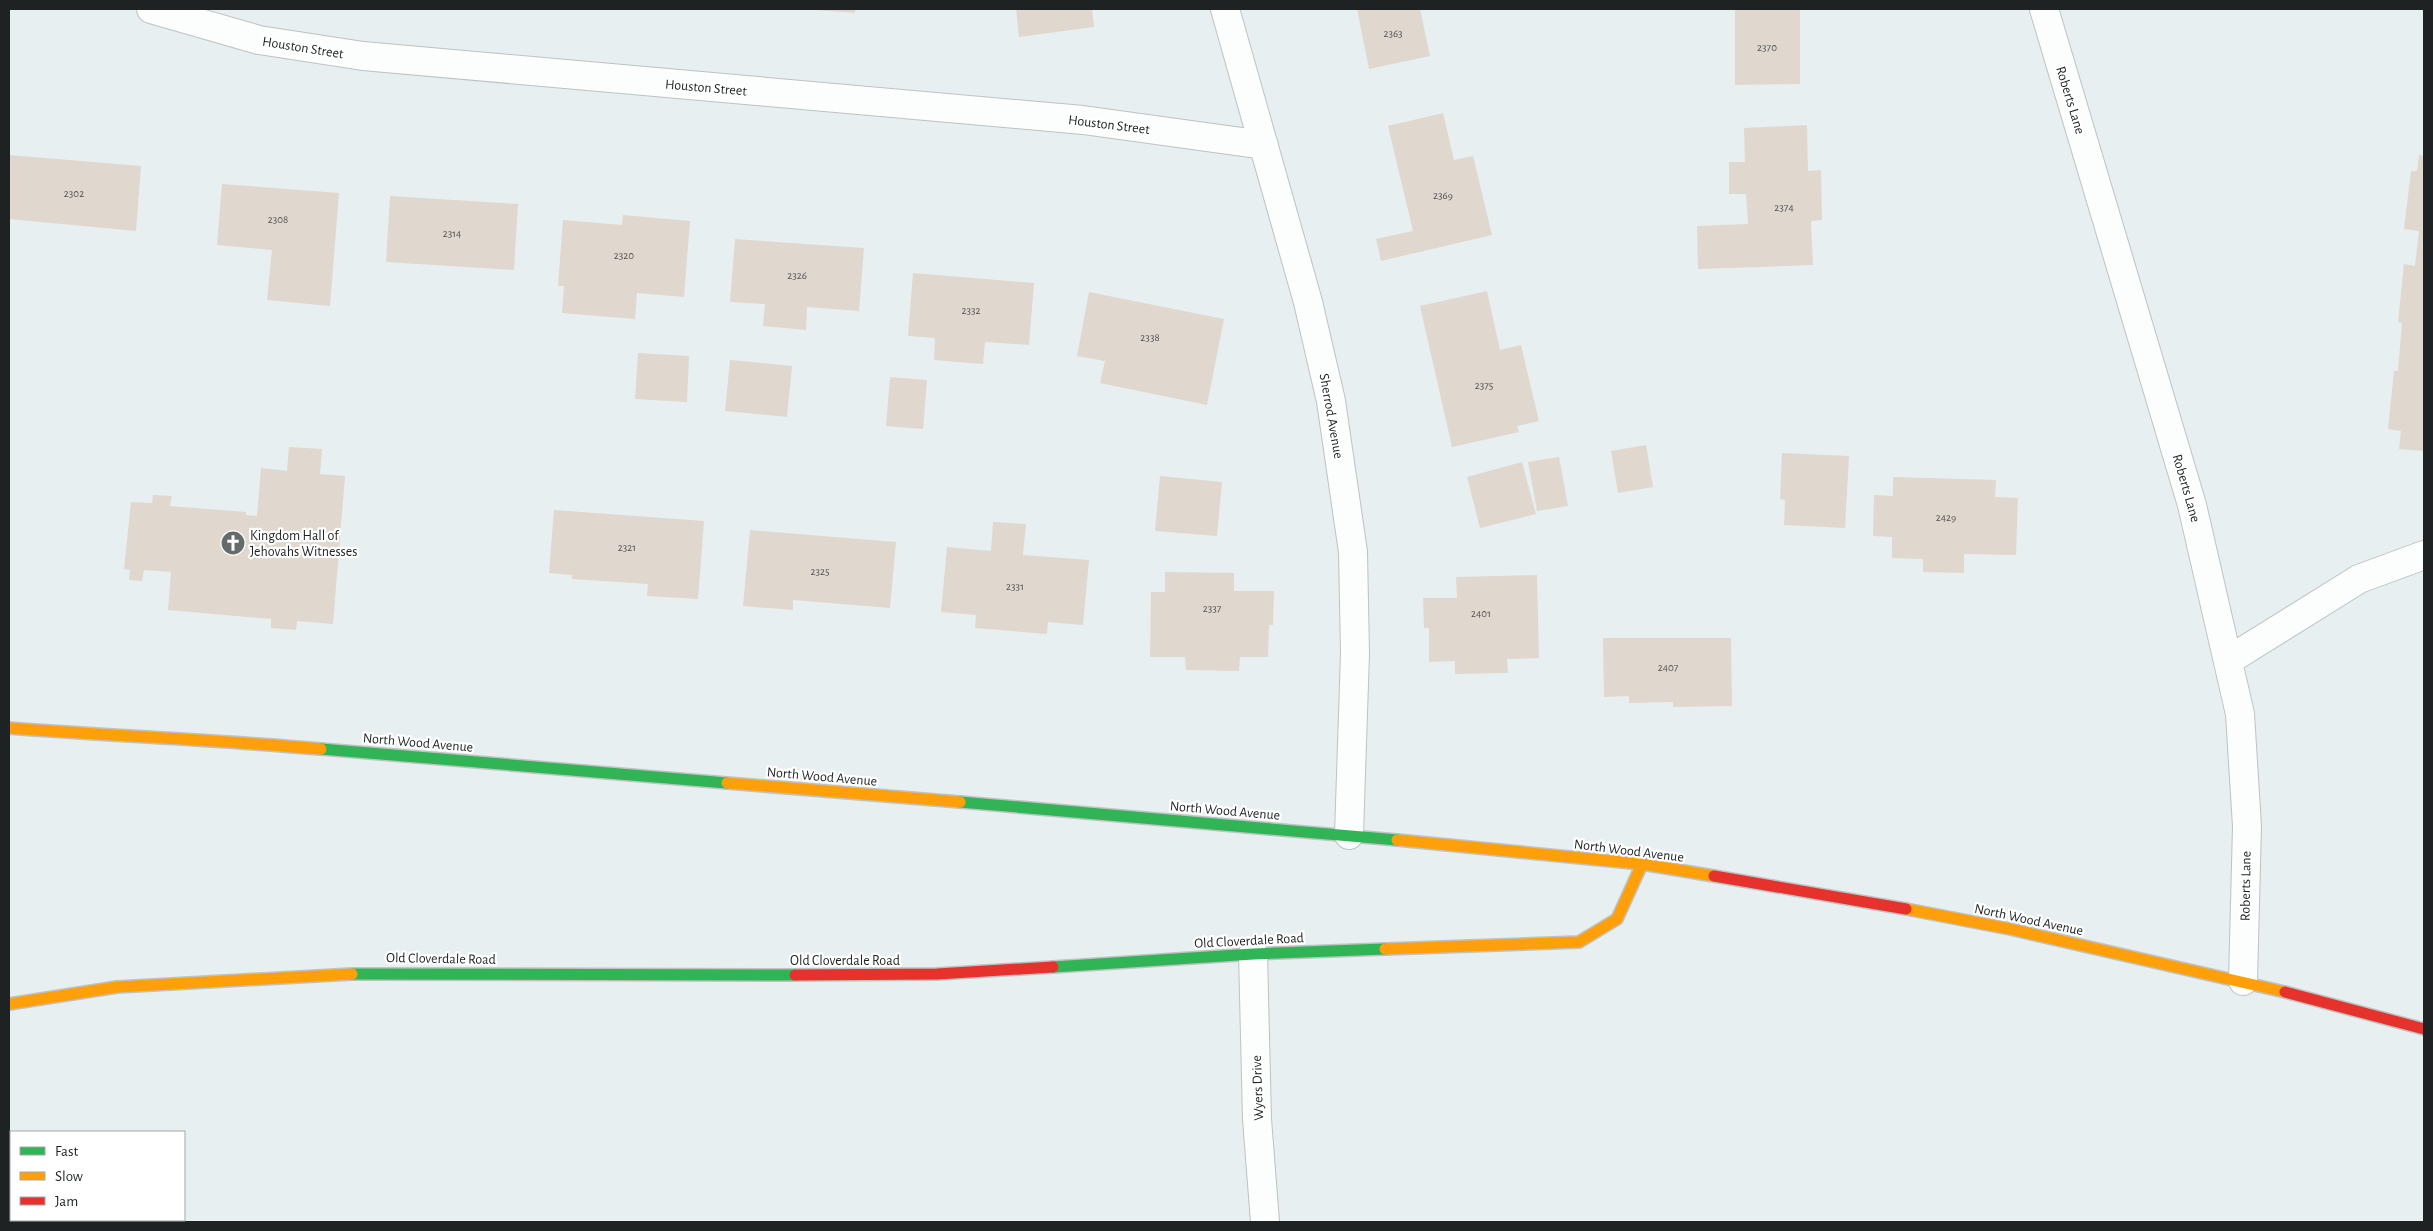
<svg xmlns="http://www.w3.org/2000/svg" width="2433" height="1231" viewBox="0 0 2433 1231" font-family="'Alegreya Sans',sans-serif">
  <rect width="100%" height="100%" fill="#e8eff0"/>
  <path fill="#e0d7cf" d="M815 9H855V13L815 10Z
    M1016 9H1092L1094 27 1019 37Z
    M1357 9H1420L1430 56 1369 69Z
    M1735 9H1800V84L1735 85Z
    M1443 113 1454 160 1473 156 1492 235 1381 261 1376 239 1413 231 1388 126Z
    M1807 125 1808 171 1821 170 1822 220 1811 221 1813 265 1698 269 1697 226 1748 224 1746 194H1729V162H1745L1744 128Z
    M9 155 141 166 136 231 9 219Z
    M2419 155 2424 156V451L2399 449 2401 431 2388 429 2394 371H2398L2402 323 2398 322 2404 264 2415 266 2419 231 2404 229 2411 171H2417Z
    M222 184 339 193 330 306 267 300 272 250 217 245Z
    M390 196 518 204 514 270 386 262Z
    M623 215 690 221 684 297 637 293 635 319 562 313 564 286H558L563 220 622 225Z
    M735 239 864 248 859 311 807 307 806 330 763 326 765 304 730 302Z
    M913 273 1034 283 1029 345 985 342 983 364 934 360 935 338 908 336Z
    M1487 291 1500 350 1521 345 1539 421 1517 426 1519 432 1452 447 1420 306Z
    M1089 292 1224 319 1207 405 1100 383 1105 361 1077 356Z
    M638 353 689 356 687 402 635 399Z
    M730 360 792 366 787 417 725 411Z
    M890 377 927 380 923 429 886 426Z
    M1646 445 1653 487 1618 493 1611 451Z
    M289 447 322 449 320 474 345 476 333 624 297 621 296 630 271 628V619L168 610 171 572 144 570 142 581 129 580 130 570 124 569 131 502 152 503 153 495 172 496 170 506 246 512V515L257 516 261 468 287 471Z
    M1782 453 1849 456 1845 528 1784 525 1785 500 1780 499Z
    M1559 457 1568 506 1537 511 1528 462Z
    M1522 462 1536 514 1480 528 1467 477Z
    M1160 476 1222 482 1217 536 1155 531Z
    M1893 477 1996 480 1995 497 2018 498 2016 555 1964 554V573L1923 572V559L1892 558V537L1873 536 1874 495 1893 496Z
    M554 510 704 521 698 599 647 596 648 584 572 579V575L549 573Z
    M993 522 1026 524 1023 555 1089 560 1083 625 1048 622 1047 634 975 628 976 615 941 612 947 547 991 551Z
    M750 530 896 542 890 608 793 600V610L743 606Z
    M1165 572 1234 573V591H1274L1273 625H1269L1268 657H1240L1239 671 1186 670 1185 657H1150L1151 592H1165Z
    M1537 575 1539 658 1507 659 1508 673 1455 674V661L1429 662V628H1424L1423 598H1457L1456 577Z
    M1603 638H1731L1732 706 1673 707V702L1629 703V696L1604 697Z"/>
  <g fill="none" stroke-linecap="round" stroke-linejoin="round">
    <defs>
      <path id="street" d="M151 9 259 40 363 56 1083 120 1264 145
        M1225 9 1308 302 1331 401 1353 552 1355 653 1349 835
        M2044 9 2192 505 2240 714 2247 826 2243 981
        M2229 660 2359 579 2424 555
        M1253 954 1257 1119 1265 1222"/>
      <path id="fast" d="M321 749 727 783
        M960 802 1397 840
        M1053 967 1253 954 1385 949
        M352 974 795 975"/>
      <path id="slow" d="M9 728C113 736 217 740 321 749
        M727 783 960 802
        M1397 840 1642 864 1714 876
        M1906 909 2010 929 2285 992
        M1385 949 1579 942 1617 919 1642 864
        M9 1004 117 987 352 974"/>
      <path id="jam" d="M1714 876 1906 909
        M795 975 937 974 1053 967
        M2285 992 2424 1029"/>
    </defs>
    <use href="#street" stroke="#bec2c3" stroke-width="30"/>
    <use href="#fast" stroke="#bec2c3" stroke-width="14"/>
    <use href="#slow" stroke="#bec2c3" stroke-width="14"/>
    <use href="#jam" stroke="#bec2c3" stroke-width="14"/>
    <use href="#street" stroke="#fcfdfd" stroke-width="28"/>
    <use href="#fast" stroke="#30b455" stroke-width="11"/>
    <use href="#slow" stroke="#ff9f0a" stroke-width="11"/>
    <use href="#jam" stroke="#e5322d" stroke-width="11"/>
  </g>
  <defs>
    <symbol id="church-disc" viewBox="-11 -11 22 22"><circle r="9.5" fill="#656a6b" stroke="#fff"/><path d="M-1.2-6h2.4v3.5h3.3v2.4h-3.3V6h-2.4V-.1h-3.3v-2.4h3.3Z" fill="#fff"/></symbol>
  </defs>
  <g fill-rule="evenodd">
    <use href="#church-disc" x="219" y="529" width="28" height="28"/>
  </g>
  <g text-anchor="middle" stroke-width="4.5" stroke-linejoin="round" paint-order="stroke">
    <g font-size="11" fill="#4e4f4e">
      <text x="1393" y="37">2363</text>
      <text x="1767" y="51">2370</text>
      <text x="74" y="197">2302</text>
      <text x="1443" y="199">2369</text>
      <text x="1784" y="211">2374</text>
      <text x="278" y="223">2308</text>
      <text x="452" y="237">2314</text>
      <text x="624" y="259">2320</text>
      <text x="797" y="279">2326</text>
      <text x="971" y="314">2332</text>
      <text x="1150" y="341">2338</text>
      <text x="1484" y="389">2375</text>
      <text x="1946" y="521">2429</text>
      <text x="627" y="551">2321</text>
      <text x="820" y="575">2325</text>
      <text x="1015" y="590">2331</text>
      <text x="1212" y="612">2337</text>
      <text x="1481" y="617">2401</text>
      <text x="1668" y="671">2407</text>
    </g>
    <g font-size="14" fill="#1e2223" stroke="#fff">
      <text transform="translate(303 47) rotate(9)" y="5">Houston Street</text>
      <text transform="translate(706 87) rotate(5)" y="5">Houston Street</text>
      <text transform="translate(2071 100) rotate(73)" y="5">Roberts Lane</text>
      <text transform="translate(1109 124) rotate(7)" y="5">Houston Street</text>
      <text transform="translate(1332 416) rotate(80)" y="5">Sherrod Avenue</text>
      <text transform="translate(2187 488) rotate(74)" y="5">Roberts Lane</text>
      <text transform="translate(418 742) rotate(5)" y="5">North Wood Avenue</text>
      <text transform="translate(822 776) rotate(5)" y="5">North Wood Avenue</text>
      <text transform="translate(1225 810) rotate(5)" y="5">North Wood Avenue</text>
      <text transform="translate(1629 850) rotate(7)" y="5">North Wood Avenue</text>
      <text transform="translate(2245 886) rotate(-89)" y="5">Roberts Lane</text>
      <text transform="translate(2029 919) rotate(12)" y="5">North Wood Avenue</text>
      <text transform="translate(1249 940) rotate(-3)" y="5">Old Cloverdale Road</text>
      <text transform="translate(441 958) rotate(1)" y="5">Old Cloverdale Road</text>
      <text x="845" y="965">Old Cloverdale Road</text>
      <text transform="translate(1257 1088) rotate(-92)" y="5">Wyers Drive</text>
    </g>
    <g font-size="14" fill="#1e2223" stroke="#fff" text-anchor="start">
      <text x="250" y="540">Kingdom Hall of<tspan x="250" dy="16">Jehovahs Witnesses</tspan></text>
    </g>
  </g>
  <rect width="2433" height="1231" fill="none" stroke="#1e2223" stroke-width="20"/>
  <rect x="10" y="1131" width="175" height="90" fill="#ffffff" stroke="#a5a7a7"/>
  <rect x="20" y="1147" width="25" height="8" fill="#30b455" stroke="#a5a7a7"/>
  <text x="55" y="1156" font-size="15" fill="#1e2223">Fast</text>
  <rect x="20" y="1172" width="25" height="8" fill="#ff9f0a" stroke="#a5a7a7"/>
  <text x="55" y="1181" font-size="15" fill="#1e2223">Slow</text>
  <rect x="20" y="1197" width="25" height="8" fill="#e5322d" stroke="#a5a7a7"/>
  <text x="55" y="1206" font-size="15" fill="#1e2223">Jam</text>
</svg>
